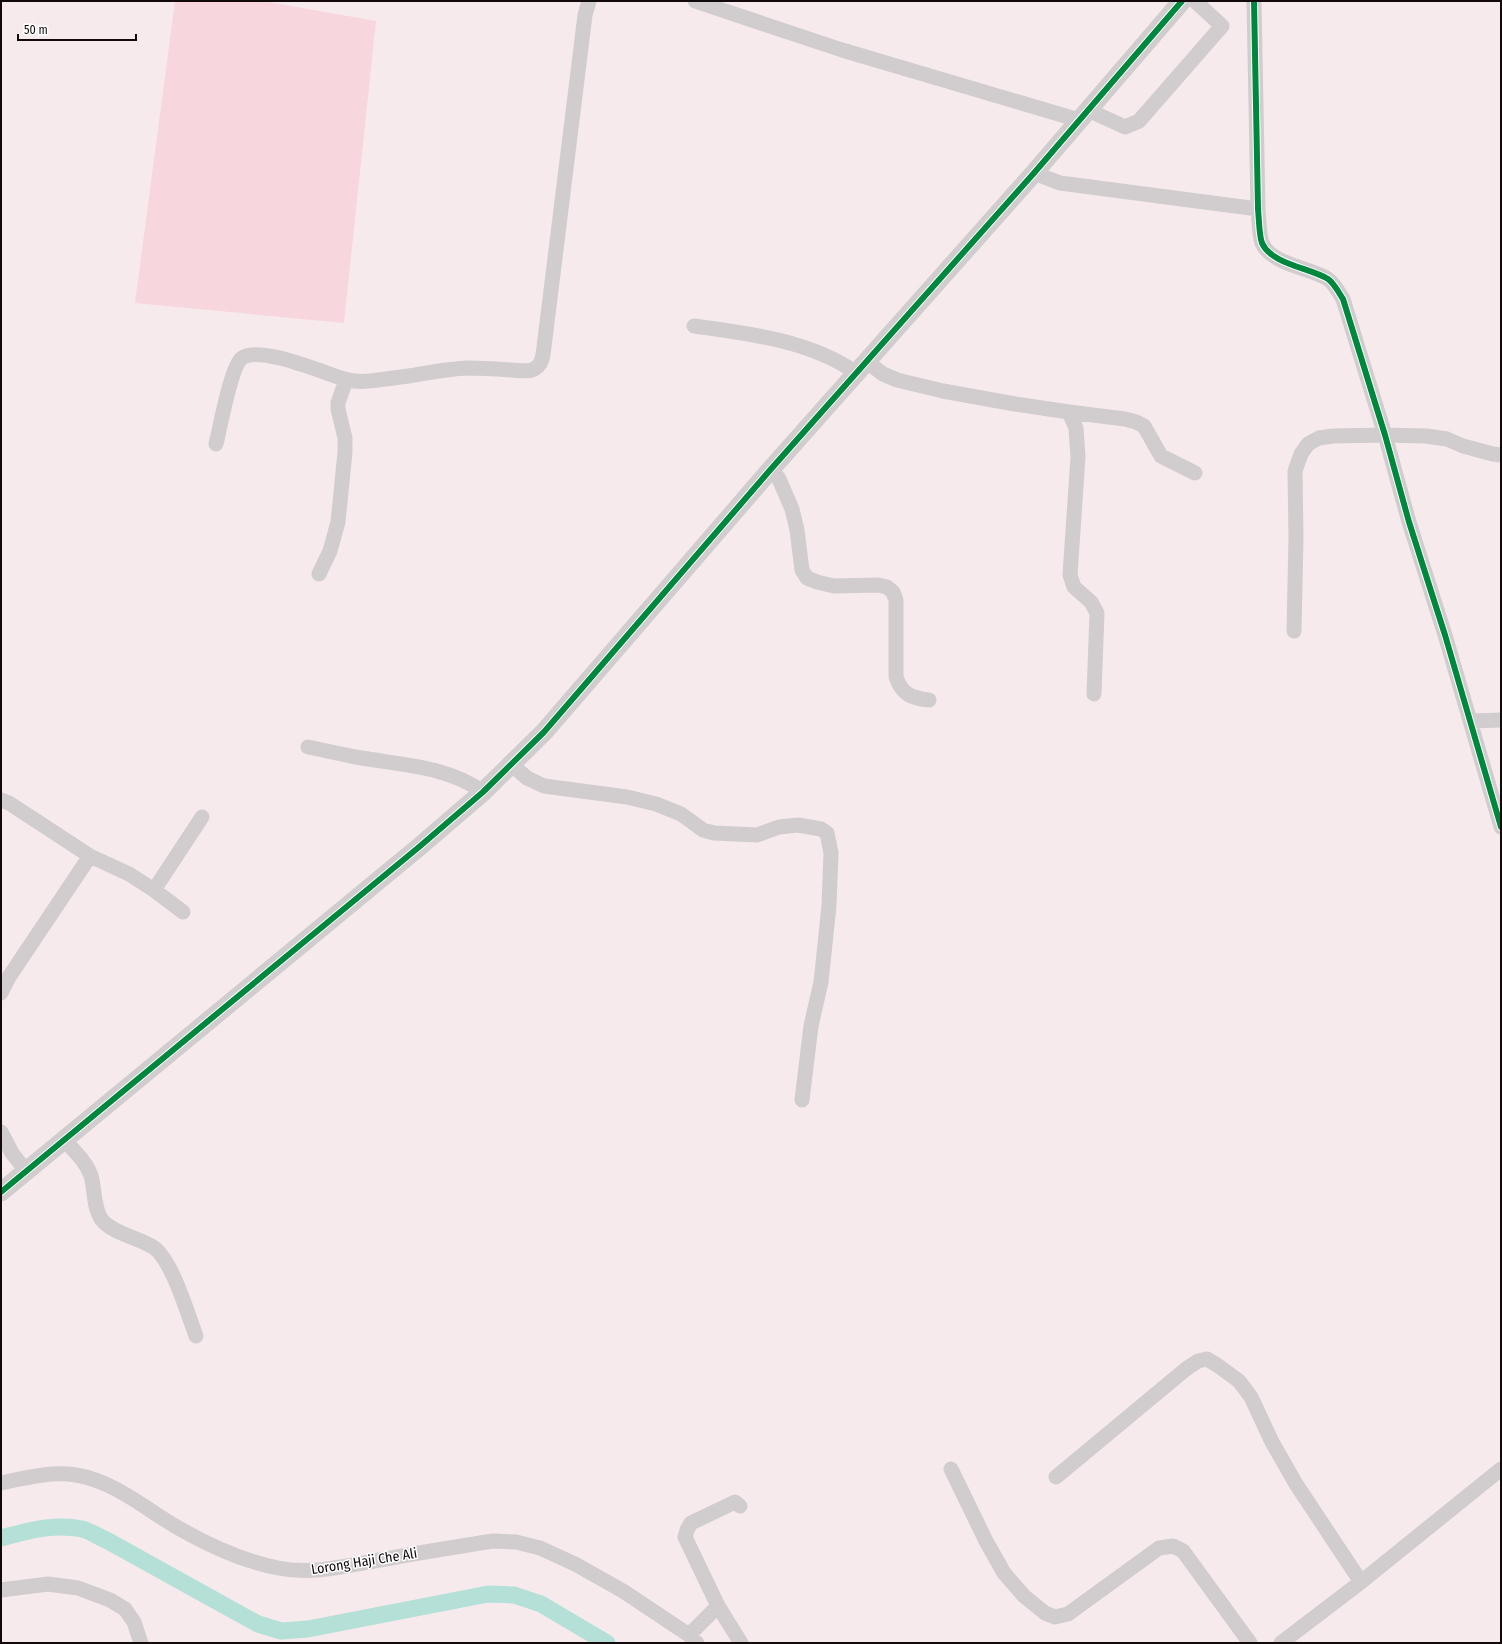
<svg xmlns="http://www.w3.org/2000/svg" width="1502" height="1644" viewBox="0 0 1502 1644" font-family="'Fira Sans Condensed',sans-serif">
  <rect width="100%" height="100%" fill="#f6eaec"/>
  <path fill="#f7d7dd" d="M175 1H263L376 21 344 323 135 303Z"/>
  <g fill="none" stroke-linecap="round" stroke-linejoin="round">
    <path stroke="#b4e0d8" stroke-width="17" d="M1 1538C28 1531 54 1523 82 1529 90 1531 99 1537 108 1541L258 1624 281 1631 308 1629 488 1594 514 1595 541 1604 607 1643"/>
    <path stroke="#d1cdce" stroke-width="15" d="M695 1 842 50 1079 120
      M1254 1 1258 209C1259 218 1259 235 1262 243 1271 264 1310 268 1328 279 1334 283 1339 293 1343 299L1385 435 1409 522 1445 635 1501 827
      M1088 110 1125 127 1139 121 1222 26 1195 1
      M1034 173 1060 183 1258 209
      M694 326C747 333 812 341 856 373
      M866 361 883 374 897 380 943 391 1015 404 1069 412 1125 419 1136 422 1144 426 1161 456 1195 473
      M1069 412 1076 428 1078 457 1070 575 1074 587 1091 602 1097 613 1094 694
      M216 444C220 428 231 366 242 358 260 345 324 373 344 379 360 384 377 380 393 378 418 375 443 369 468 368 482 368 497 369 511 370 517 370 525 372 532 370 542 367 543 356 544 347L585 15 589 1
      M771 469 779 479 792 509 797 530 802 570 807 578 817 582 834 586 878 585 887 587 893 592 896 600V677C902 695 912 698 929 700
      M319 574 330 551 338 522 345 452V438L338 409V403L346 380
      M1294 631 1296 537 1295 471 1301 454 1308 444 1319 438 1333 436 1385 435 1426 436 1447 439 1463 446 1493 454 1501 455
      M1471 721 1501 720
      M308 747C328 751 348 756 368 759 406 765 451 768 483 792
      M511 764 527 778 544 786 627 797 656 804 681 814 703 830 714 833 757 835 779 827 798 825 821 829 827 833 831 853 829 906 821 982 811 1026 802 1100
      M1 800 9 803 90 856 9 977 1 993
      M90 856 129 874 154 890 183 912
      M154 890 202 817
      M1 1132 12 1153 26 1171
      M64 1140C74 1151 86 1161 91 1176 95 1189 93 1208 102 1220 112 1233 139 1238 153 1247 172 1259 188 1315 196 1336
      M951 1469 986 1541 1004 1573 1024 1596 1045 1613 1055 1617 1068 1614 1159 1548 1173 1546 1183 1551 1250 1643
      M1056 1477 1186 1369 1198 1361 1207 1359 1217 1365 1239 1381 1251 1397 1272 1442 1296 1484 1361 1582
      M1 1483C25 1478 51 1471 76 1475 113 1481 143 1507 175 1526 206 1544 242 1561 278 1568 312 1575 346 1566 380 1560 417 1553 455 1547 493 1541L516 1542 540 1548 575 1564 623 1591 689 1635 697 1643
      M740 1506 735 1502 691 1523 687 1530 685 1537 718 1606 741 1643
      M1 1590 48 1584 78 1588 110 1600 125 1609 134 1622 141 1643
      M689 1635 718 1606
      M1281 1643 1361 1582 1501 1469"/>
    <path stroke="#d1cdce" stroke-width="19" d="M1 1192 419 847 483 792 544 732 771 469 1034 173 1182 1"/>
    <defs>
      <path id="cycleway" d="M1254 1 1258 209C1259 218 1259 235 1262 243 1271 264 1310 268 1328 279 1334 283 1339 293 1343 299L1385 435 1409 522 1445 635 1501 827
        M1 1192 419 847 483 792 544 732 771 469 1034 173 1182 1"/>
    </defs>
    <use href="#cycleway" stroke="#fff" stroke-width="8"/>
    <use href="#cycleway" stroke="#00873e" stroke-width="6"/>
  </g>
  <g text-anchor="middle" stroke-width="3" stroke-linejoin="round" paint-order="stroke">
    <g font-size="14" fill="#12090b" stroke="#fff">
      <text transform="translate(364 1561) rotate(-9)" y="5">Lorong Haji Che Ali</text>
    </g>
  </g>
  <rect width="1502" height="1644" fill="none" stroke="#12090b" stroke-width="4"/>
  <path d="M18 34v6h118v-6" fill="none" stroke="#12090b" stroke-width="2"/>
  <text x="24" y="34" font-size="12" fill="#12090b" stroke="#ffffff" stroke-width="3" paint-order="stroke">50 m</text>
</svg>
